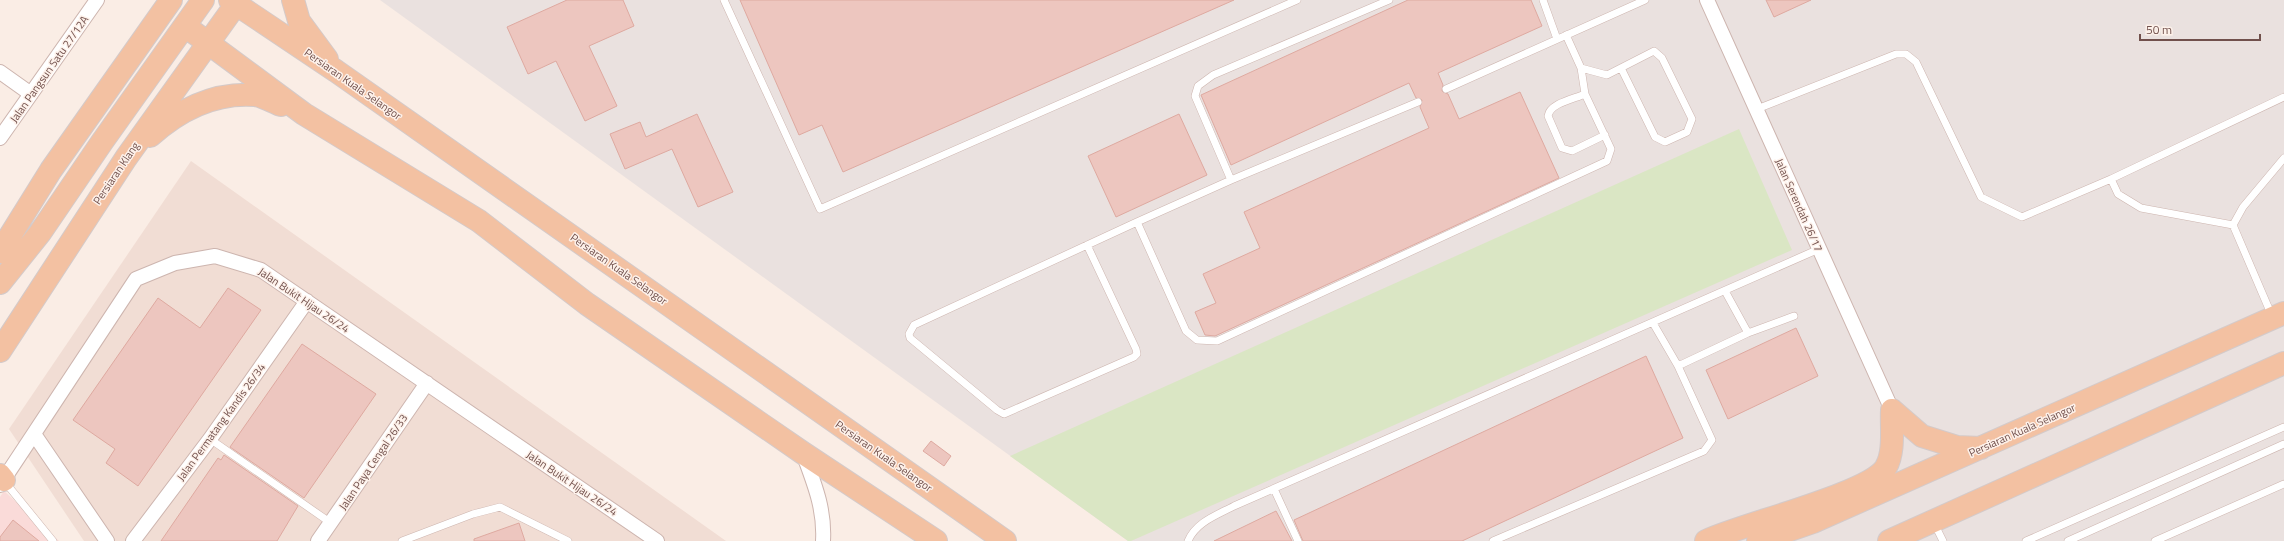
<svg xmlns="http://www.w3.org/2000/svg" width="2284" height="541" viewBox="0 0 2284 541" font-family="'Titillium Web',sans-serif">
  <rect width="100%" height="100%" fill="#faede5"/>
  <path fill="#f1ddd4" d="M191 161 726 541H84L9 429Z"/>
  <path fill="#fadbd9" d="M4 491 59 541H0V497Z"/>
  <path fill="#eae1df" d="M380 0H2284V541H1128Z"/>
  <path fill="#dae6c4" d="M1739 129 1792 250 1131 541H1128L1010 456Z"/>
  <path fill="#edc6bf" stroke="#dea9a0" d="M567 0H623L634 26 589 46 617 106 585 121 556 61 528 74 507 27Z
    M740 0H1234L843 172 822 125 799 135Z
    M1408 0H1531L1542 26 1438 73 1443 85 1442 91 1448 94 1459 119 1520 92 1559 178 1215 336 1205 335 1195 312 1216 303 1203 274 1260 248 1244 212 1429 128 1420 107 1422 100 1416 98 1409 83 1231 165 1201 95Z
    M1766 0H1811L1774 17Z
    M697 114 733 192 698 207 672 149 625 169 610 134 640 122 646 137Z
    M1179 114 1207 175 1116 217 1088 156Z
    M228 288 261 310 138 486 106 463 115 449 73 420 158 298 200 328Z
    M1796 328 1818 376 1728 419 1706 370Z
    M302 344 376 394 304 498 230 447Z
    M1646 356 1683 438 1462 541H1303L1294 520Z
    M931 441 951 456 944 466 923 451Z
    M224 455 298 506 277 541H161L218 458 221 460Z
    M1276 511 1292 541H1214Z
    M13 520 39 541H0V537Z
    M519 523 525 541H474V539Z"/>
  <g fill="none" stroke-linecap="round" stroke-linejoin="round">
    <defs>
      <path id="lane" d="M724 0 820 209 1297 0
        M1543 0 1557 39
        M1566 35 1581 68 1607 75 1654 51 1662 58 1692 119 1687 132 1665 142 1655 137 1621 68
        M1446 89 1645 0
        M1585 94C1574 99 1550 103 1548 116L1562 148 1572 151 1605 135
        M1418 102 1231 180 1137 222 1186 331 1197 340 1217 341 1607 161 1611 149 1585 94 1581 68
        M1757 109 1896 54H1906L1916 62 1981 197 2022 217 2111 179 2118 194 2141 208 2233 225
        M2111 179 2284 97
        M1231 180 1195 96 1198 86 1213 75 1389 0
        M1087 245 1136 349 1137 354 1134 357 1004 414 997 410 910 338 909 334 914 325 1137 222
        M2272 316 2233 225 2243 207 2284 158
        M1653 323 1678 366 1748 333 1725 291
        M1748 333 1794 316
        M210 439 331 523
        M5 482 53 541
        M1274 489 1298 541
        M1934 523 1943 541
        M402 541 473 514 500 507 568 541
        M1188 541C1196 522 1217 515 1234 506L1819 249
        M1493 541 1704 451 1712 440 1678 366
        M2026 541 2284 427
        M2068 541 2284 444
        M2155 541 2284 484"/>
      <path id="street" d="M1707 0 1892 410
        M0 72 31 94
        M0 138 97 0
        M34 434 107 541
        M803 453C814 483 825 509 823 541
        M0 485 136 279 175 263 215 256 261 270 657 541
        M133 541 210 439 307 301
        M318 541 427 383"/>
      <path id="primary" d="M230 0 336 71 1005 541
        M293 0 299 21 327 59
        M185 26 304 114 479 221 587 304 803 453 936 541
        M150 136C179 110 215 92 255 95 263 96 273 102 281 105
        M0 252 51 170 171 0
        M0 283 40 233 102 142 203 0
        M0 351 126 158 239 0
        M1892 410 1922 436 1957 447 1981 448
        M0 475 4 480
        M1706 541C1741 524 1870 494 1886 467 1895 451 1891 427 1892 410
        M1758 541 1813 522 2284 313
        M1889 541 2284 363"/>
    </defs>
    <use href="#lane" stroke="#cdb5af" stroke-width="8"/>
    <use href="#street" stroke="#cdb5af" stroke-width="16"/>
    <use href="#primary" stroke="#d4cac9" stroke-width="24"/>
    <use href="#lane" stroke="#fff" stroke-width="7"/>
    <use href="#street" stroke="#fff" stroke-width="14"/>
    <use href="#primary" stroke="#f3c1a2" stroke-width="22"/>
  </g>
  <g text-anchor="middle" stroke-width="3" stroke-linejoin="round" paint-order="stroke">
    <g font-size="11" fill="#71504c" stroke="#fdf1ea">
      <text transform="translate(49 69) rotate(-55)" y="4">Jalan Pangsun Satu 27/12A</text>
      <text transform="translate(353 84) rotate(35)" y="4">Persiaran Kuala Selangor</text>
      <text transform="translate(116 173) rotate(-56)" y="4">Persiaran Klang</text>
      <text transform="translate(1799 205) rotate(66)" y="4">Jalan Serendah 26/17</text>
      <text transform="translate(619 269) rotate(35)" y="4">Persiaran Kuala Selangor</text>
      <text transform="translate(304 300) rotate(34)" y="4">Jalan Bukit Hijau 26/24</text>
      <text transform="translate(221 422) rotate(-54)" y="4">Jalan Permatang Kandis 26/34</text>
      <text transform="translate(2022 430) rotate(-24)" y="4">Persiaran Kuala Selangor</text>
      <text transform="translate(884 456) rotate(35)" y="4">Persiaran Kuala Selangor</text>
      <text transform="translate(373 462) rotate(-56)" y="4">Jalan Paya Cengal 26/33</text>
      <text transform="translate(572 483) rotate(34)" y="4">Jalan Bukit Hijau 26/24</text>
    </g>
  </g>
  <path d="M2140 34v6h120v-6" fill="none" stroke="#71504c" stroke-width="2"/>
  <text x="2146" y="34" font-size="12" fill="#71504c" stroke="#fdf1ea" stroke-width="3" paint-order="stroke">50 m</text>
</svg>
